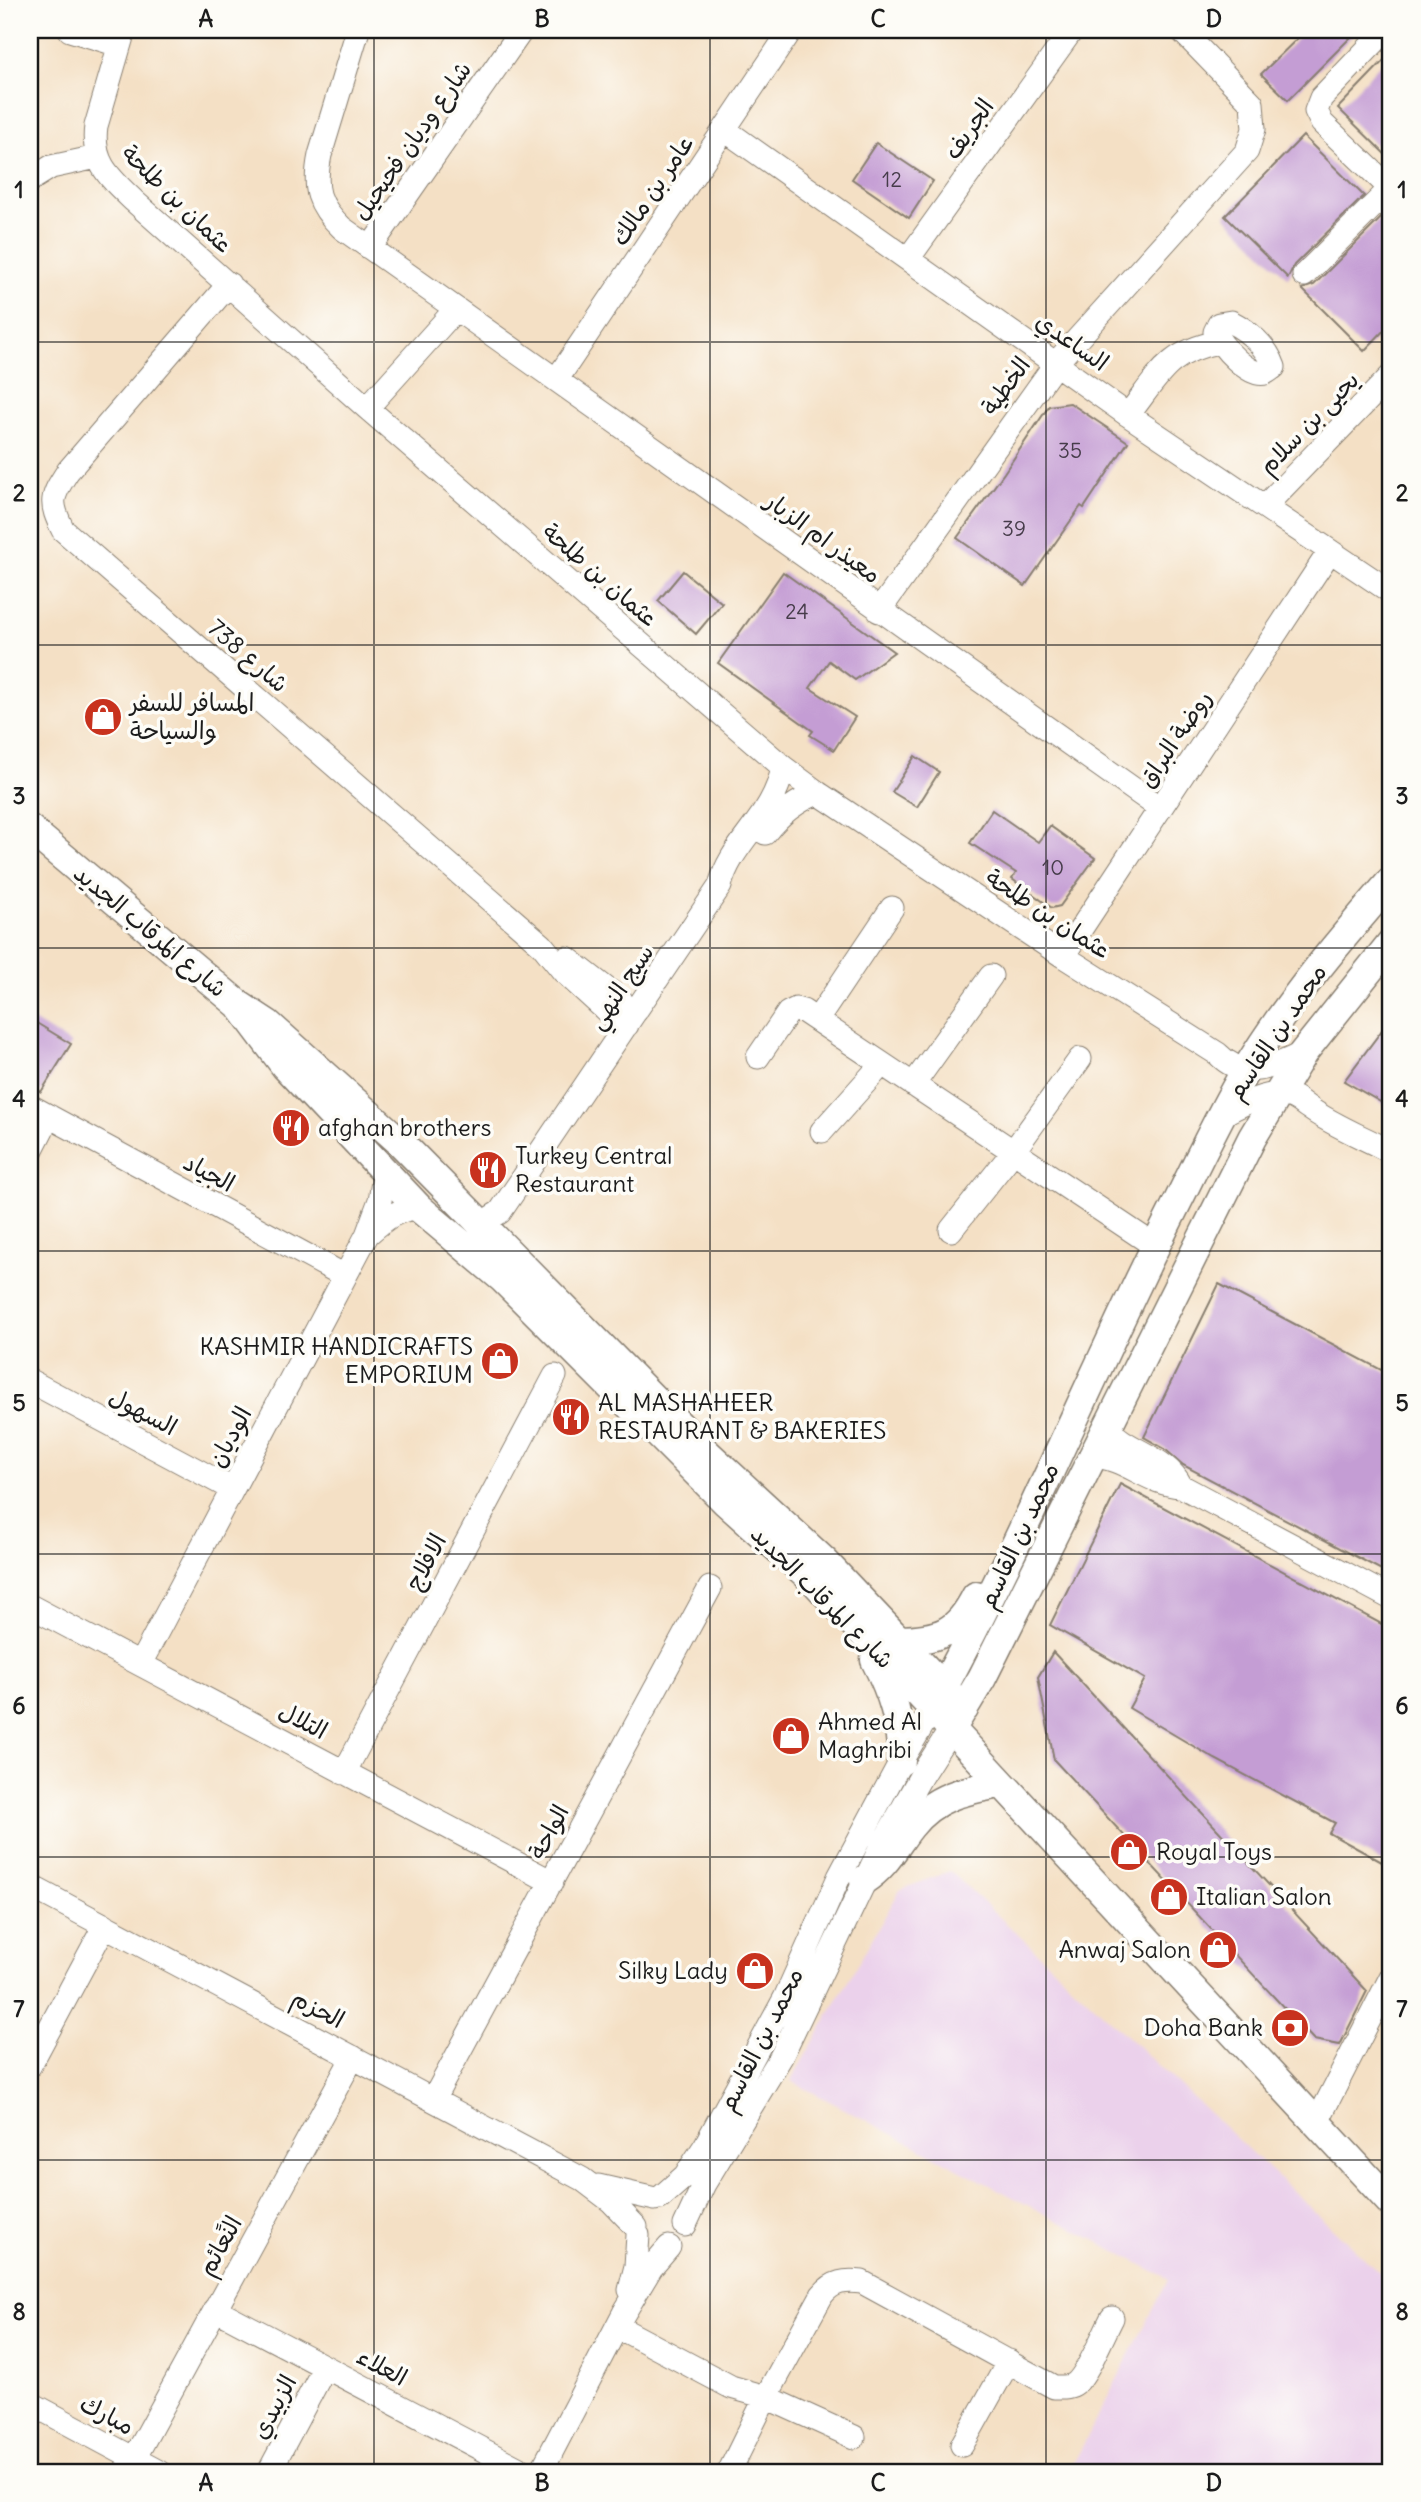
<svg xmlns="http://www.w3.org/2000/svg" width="1421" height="2502" viewBox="0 0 1421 2502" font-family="Delius,'Playpen Sans Arabic',sans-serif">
  <rect width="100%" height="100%" fill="#fdfcf7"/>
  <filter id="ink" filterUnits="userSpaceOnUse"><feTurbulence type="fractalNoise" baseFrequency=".0143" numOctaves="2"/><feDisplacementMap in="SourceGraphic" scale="14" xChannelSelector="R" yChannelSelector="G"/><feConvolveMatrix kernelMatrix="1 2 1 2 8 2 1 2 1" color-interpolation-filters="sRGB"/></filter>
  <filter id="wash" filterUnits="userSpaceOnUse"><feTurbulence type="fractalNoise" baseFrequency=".00686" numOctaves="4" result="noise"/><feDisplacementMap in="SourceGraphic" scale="28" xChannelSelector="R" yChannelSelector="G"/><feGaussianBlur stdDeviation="1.57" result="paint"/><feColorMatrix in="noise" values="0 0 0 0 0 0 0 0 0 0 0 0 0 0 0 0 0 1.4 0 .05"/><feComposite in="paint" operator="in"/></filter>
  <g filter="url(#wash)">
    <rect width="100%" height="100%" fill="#f4e0c5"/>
    <path fill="#ebd1eb" d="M950 1871 1391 2283V2472H1183L1159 2460 1150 2472H1125L1115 2465 1109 2472H1069L1169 2279 791 2081 900 1890Z"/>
    <g id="blocks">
      <path fill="#c49dd4" d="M1306 30H1358L1288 100 1261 74Z
        M1391 53V160L1338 108Z
        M1303 136 1364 196 1294 265 1288 278 1225 216Z
        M876 143 933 181 909 218 852 179Z
        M1384 215 1391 221V323L1364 351 1302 289 1314 285Z
        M1070 403 1128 442 1084 508 1081 506 1025 586 957 538 1004 473 1049 406Z
        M683 571 722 603 696 634 658 601Z
        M783 572 894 652 855 680 829 661 810 688 855 717 834 750 810 735 813 731 718 663Z
        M915 756 939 772 917 807 892 792Z
        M992 810 1038 842 1050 826 1095 858 1060 906 1052 908 1012 879 1016 873 970 843Z
        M1391 1018V1108L1344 1081Z
        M30 1019 71 1044 41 1092 30 1086Z
        M1219 1284 1391 1375V1575L1183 1465 1165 1449 1144 1437Z
        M1120 1484 1391 1629V1867L1329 1833 1335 1823 1215 1759 1129 1708 1145 1679 1050 1625Z
        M1053 1652 1367 1991 1340 2045 1314 2040 1054 1760 1038 1677Z"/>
    </g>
  </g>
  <g filter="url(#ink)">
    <use href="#blocks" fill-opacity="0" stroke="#887e70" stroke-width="2"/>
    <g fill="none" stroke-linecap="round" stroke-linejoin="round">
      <defs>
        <path id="minor" d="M70 30 119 45
          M124 30 96 126C91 162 109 177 134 201L367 408 783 767 818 793 1063 956 1218 1054C1243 1081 1275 1067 1303 1053
          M358 30 320 155C313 189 318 205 342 228 615 421 887 616 1160 808
          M1386 30 1321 98 1316 111 1322 123 1391 189
          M725 130 1128 415 1391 592
          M30 180 51 167 97 157
          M370 248 522 30
          M908 259 1072 30
          M1304 275 1391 188
          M229 284 68 471C51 497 49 502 63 530L542 945 563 971 610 1014 620 1015 636 1011
          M1231 322C1249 331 1267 347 1274 367 1271 369 1268 372 1265 373 1250 378 1219 345 1215 332L1219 324Z
          M557 379 791 30
          M367 408 456 309
          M1128 415C1158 377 1167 352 1218 342
          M1265 506 1391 376
          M879 611 1056 363 1247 151 1254 129 1252 103 1181 30
          M765 833C780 814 796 801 818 793
          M1063 956 1330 551
          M567 958 621 1000 627 1014V1025
          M817 1020 892 908
          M758 1057 788 1013 796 1009 803 1011 1155 1246
          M913 1085 991 976
          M30 1106 345 1276
          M1223 1114C1241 1105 1265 1092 1285 1095 1296 1096 1301 1103 1309 1108 1332 1125 1365 1138 1391 1152
          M822 1131 882 1064
          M30 1153 49 1116
          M482 1223 500 1212 720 886C731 841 774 818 783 767
          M951 1230 1013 1152 1080 1059
          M369 1233C385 1219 397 1209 419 1208
          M30 1381 232 1489
          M1106 1427C1127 1452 1167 1456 1181 1486
          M1092 1456C1125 1457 1149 1485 1181 1486L1391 1598
          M30 1606 552 1882
          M140 1664 367 1235 380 1200 385 1171
          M344 1773 555 1376
          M30 1886 582 2179 611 2201 636 2227
          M30 2065 105 1925
          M433 2100 710 1588
          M1317 2122 1391 1977
          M598 2186 655 2199
          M660 2198 685 2176 705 2146 785 1998 839 1877 901 1761 932 1709
          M685 2225 704 2184 781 2057 882 1845 921 1776 951 1729
          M630 2290 636 2266 638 2235
          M215 2309 525 2472
          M618 2327 731 2387 766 2397 854 2437
          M30 2403 159 2472
          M962 2445 1009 2361
          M134 2459 353 2057
          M269 2472 325 2367
          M541 2472 624 2313 651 2268 669 2247
          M729 2472 766 2397 822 2295C833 2281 845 2280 862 2282L1054 2387C1062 2387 1070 2388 1076 2383 1088 2373 1104 2333 1112 2318"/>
        <path id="tertiary" d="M30 829 239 1005 268 1024 400 1142 708 1454 824 1561 964 1709
          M239 1005 285 1066 419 1208 503 1279 726 1502 816 1583 1391 2203
          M898 1640C939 1639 957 1634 976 1596
          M875 1660C892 1693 902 1723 901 1761
          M936 1701C1025 1539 1094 1366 1178 1201 1200 1157 1221 1112 1246 1070 1287 1002 1340 940 1391 881
          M955 1723 982 1678 1252 1138 1303 1053 1391 943
          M864 1880C886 1866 895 1846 910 1827 934 1796 965 1790 1001 1784"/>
      </defs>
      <use href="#minor" stroke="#887e70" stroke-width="25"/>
      <use href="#tertiary" stroke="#887e70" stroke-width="31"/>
      <use href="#minor" stroke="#fff" stroke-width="23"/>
      <use href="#tertiary" stroke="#fff" stroke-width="28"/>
    </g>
  </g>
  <path fill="none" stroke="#1c1c1c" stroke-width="2" stroke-opacity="0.55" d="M374 30V2472M710 30V2472M1046 30V2472M30 342H1391M30 645H1391M30 948H1391M30 1251H1391M30 1554H1391M30 1857H1391M30 2160H1391"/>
  <defs>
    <symbol id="shop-disc" viewBox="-11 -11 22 22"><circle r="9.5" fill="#c8321e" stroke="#fdfcf7"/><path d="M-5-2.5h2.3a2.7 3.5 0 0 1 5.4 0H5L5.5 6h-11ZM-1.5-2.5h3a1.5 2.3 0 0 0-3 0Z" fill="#fff"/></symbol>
    <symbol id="restaurant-disc" viewBox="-11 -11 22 22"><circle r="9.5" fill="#c8321e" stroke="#fdfcf7"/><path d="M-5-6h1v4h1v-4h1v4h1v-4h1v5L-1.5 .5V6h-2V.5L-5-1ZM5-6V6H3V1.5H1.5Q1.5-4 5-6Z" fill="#fff"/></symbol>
    <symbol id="bank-disc" viewBox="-11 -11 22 22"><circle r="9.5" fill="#c8321e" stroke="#fdfcf7"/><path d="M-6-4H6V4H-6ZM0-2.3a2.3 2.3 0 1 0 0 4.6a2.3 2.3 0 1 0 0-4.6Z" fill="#fff"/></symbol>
  </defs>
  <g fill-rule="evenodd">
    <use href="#shop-disc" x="81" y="695" width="44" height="44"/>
    <use href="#restaurant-disc" x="269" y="1106" width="44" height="44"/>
    <use href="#restaurant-disc" x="466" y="1148" width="44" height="44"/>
    <use href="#shop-disc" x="478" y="1339" width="44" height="44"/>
    <use href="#restaurant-disc" x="549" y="1395" width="44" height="44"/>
    <use href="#shop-disc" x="769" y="1714" width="44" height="44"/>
    <use href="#shop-disc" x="1107" y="1830" width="44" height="44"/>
    <use href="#shop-disc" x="1147" y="1875" width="44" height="44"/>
    <use href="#shop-disc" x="1196" y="1928" width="44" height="44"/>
    <use href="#shop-disc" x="733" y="1949" width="44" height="44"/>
    <use href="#bank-disc" x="1268" y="2006" width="44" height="44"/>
  </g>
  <g text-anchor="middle" stroke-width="7" stroke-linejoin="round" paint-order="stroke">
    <g font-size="21" fill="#463c4a">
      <text x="892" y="187">12</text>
      <text x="1070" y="458">35</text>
      <text x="1014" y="536">39</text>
      <text x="797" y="619">24</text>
      <text x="1053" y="875">10</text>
    </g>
    <g font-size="24" fill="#1c1c1c" stroke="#fdfcf7">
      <text transform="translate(969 129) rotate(-55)" y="8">الجريف</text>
      <text transform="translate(412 141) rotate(-55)" y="8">شارع وديان فحيحيل</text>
      <text transform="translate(653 190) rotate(-56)" y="8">عامر بن مالك</text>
      <text transform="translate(177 199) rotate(44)" y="8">عثمان بن طلحة</text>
      <text transform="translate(1072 342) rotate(35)" y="8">الساعدي</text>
      <text transform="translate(1006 386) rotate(-54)" y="8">الخطية</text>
      <text transform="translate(1309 423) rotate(-46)" y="8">يحيى بن سلام</text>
      <text transform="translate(823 538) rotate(36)" y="8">معيذر ام الزبار</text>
      <text transform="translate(600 575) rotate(41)" y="8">عثمان بن طلحة</text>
      <text transform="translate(248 656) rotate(41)" y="8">شارع 738</text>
      <text transform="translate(1175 739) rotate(-56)" y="8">روضة البراق</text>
      <text transform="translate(1048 914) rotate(33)" y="8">عثمان بن طلحة</text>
      <text transform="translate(150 931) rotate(40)" y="8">شارع المرقاب الجديد</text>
      <text transform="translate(621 987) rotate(-56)" y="8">سيج النهي</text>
      <text transform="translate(1277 1032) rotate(-56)" y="8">محمد بن القاسم</text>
      <text transform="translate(209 1173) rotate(28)" y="8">الجياد</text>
      <text transform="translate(143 1412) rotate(28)" y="8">السهول</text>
      <text transform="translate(230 1437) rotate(-62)" y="8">الوديان</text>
      <text transform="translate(1019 1536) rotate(-65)" y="8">محمد بن القاسم</text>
      <text transform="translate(426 1562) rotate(-62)" y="8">الافلاج</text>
      <text transform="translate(822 1597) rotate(45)" y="8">شارع المرقاب الجديد</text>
      <text transform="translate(303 1721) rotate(28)" y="8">التلال</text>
      <text transform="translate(549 1832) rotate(-62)" y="8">الواحة</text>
      <text transform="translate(318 2009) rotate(28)" y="8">الحزم</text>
      <text transform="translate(761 2040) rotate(-63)" y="8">محمد بن القاسم</text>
      <text transform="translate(220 2246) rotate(-61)" y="8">النًعائم</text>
      <text transform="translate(382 2367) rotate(28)" y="8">العلاء</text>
      <text transform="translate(274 2407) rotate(-62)" y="8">الزبيدي</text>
      <text transform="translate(107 2415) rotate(28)" y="8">مبارك</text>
    </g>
    <g font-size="24" fill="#1c1c1c" stroke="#fdfcf7" text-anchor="start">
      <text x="130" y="711">المسافر للسفر<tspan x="130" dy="28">والسياحة</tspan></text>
      <text x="318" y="1136">afghan brothers</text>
      <text x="515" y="1164">Turkey Central<tspan x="515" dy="28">Restaurant</tspan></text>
      <text x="473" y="1355" text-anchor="end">KASHMIR HANDICRAFTS<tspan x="473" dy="28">EMPORIUM</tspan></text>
      <text x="598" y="1411">AL MASHAHEER<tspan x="598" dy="28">RESTAURANT &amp; BAKERIES</tspan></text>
      <text x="818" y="1730">Ahmed Al<tspan x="818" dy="28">Maghribi</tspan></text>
      <text x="1156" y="1860">Royal Toys</text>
      <text x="1196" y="1905">Italian Salon</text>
      <text x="1191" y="1958" text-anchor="end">Anwaj Salon</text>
      <text x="728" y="1979" text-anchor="end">Silky Lady</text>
      <text x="1263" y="2036" text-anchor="end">Doha Bank</text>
    </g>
  </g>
  <rect width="1421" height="2502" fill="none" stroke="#fdfcf7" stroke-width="77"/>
  <rect x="38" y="38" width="1344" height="2426" fill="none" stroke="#1c1c1c" stroke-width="2.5"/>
  <g font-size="23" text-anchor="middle" font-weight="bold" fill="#1c1c1c">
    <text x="206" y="27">A</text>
    <text x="542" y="27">B</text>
    <text x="878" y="27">C</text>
    <text x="1214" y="27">D</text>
    <text x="19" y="198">1</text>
    <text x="1402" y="198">1</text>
    <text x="19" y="501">2</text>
    <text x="1402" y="501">2</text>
    <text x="19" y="804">3</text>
    <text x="1402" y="804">3</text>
    <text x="19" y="1107">4</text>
    <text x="1402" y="1107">4</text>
    <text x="19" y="1411">5</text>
    <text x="1402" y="1411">5</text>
    <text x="19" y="1714">6</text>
    <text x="1402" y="1714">6</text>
    <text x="19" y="2017">7</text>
    <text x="1402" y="2017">7</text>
    <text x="19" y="2320">8</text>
    <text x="1402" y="2320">8</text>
    <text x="206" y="2491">A</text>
    <text x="542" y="2491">B</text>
    <text x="878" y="2491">C</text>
    <text x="1214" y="2491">D</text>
  </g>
</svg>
